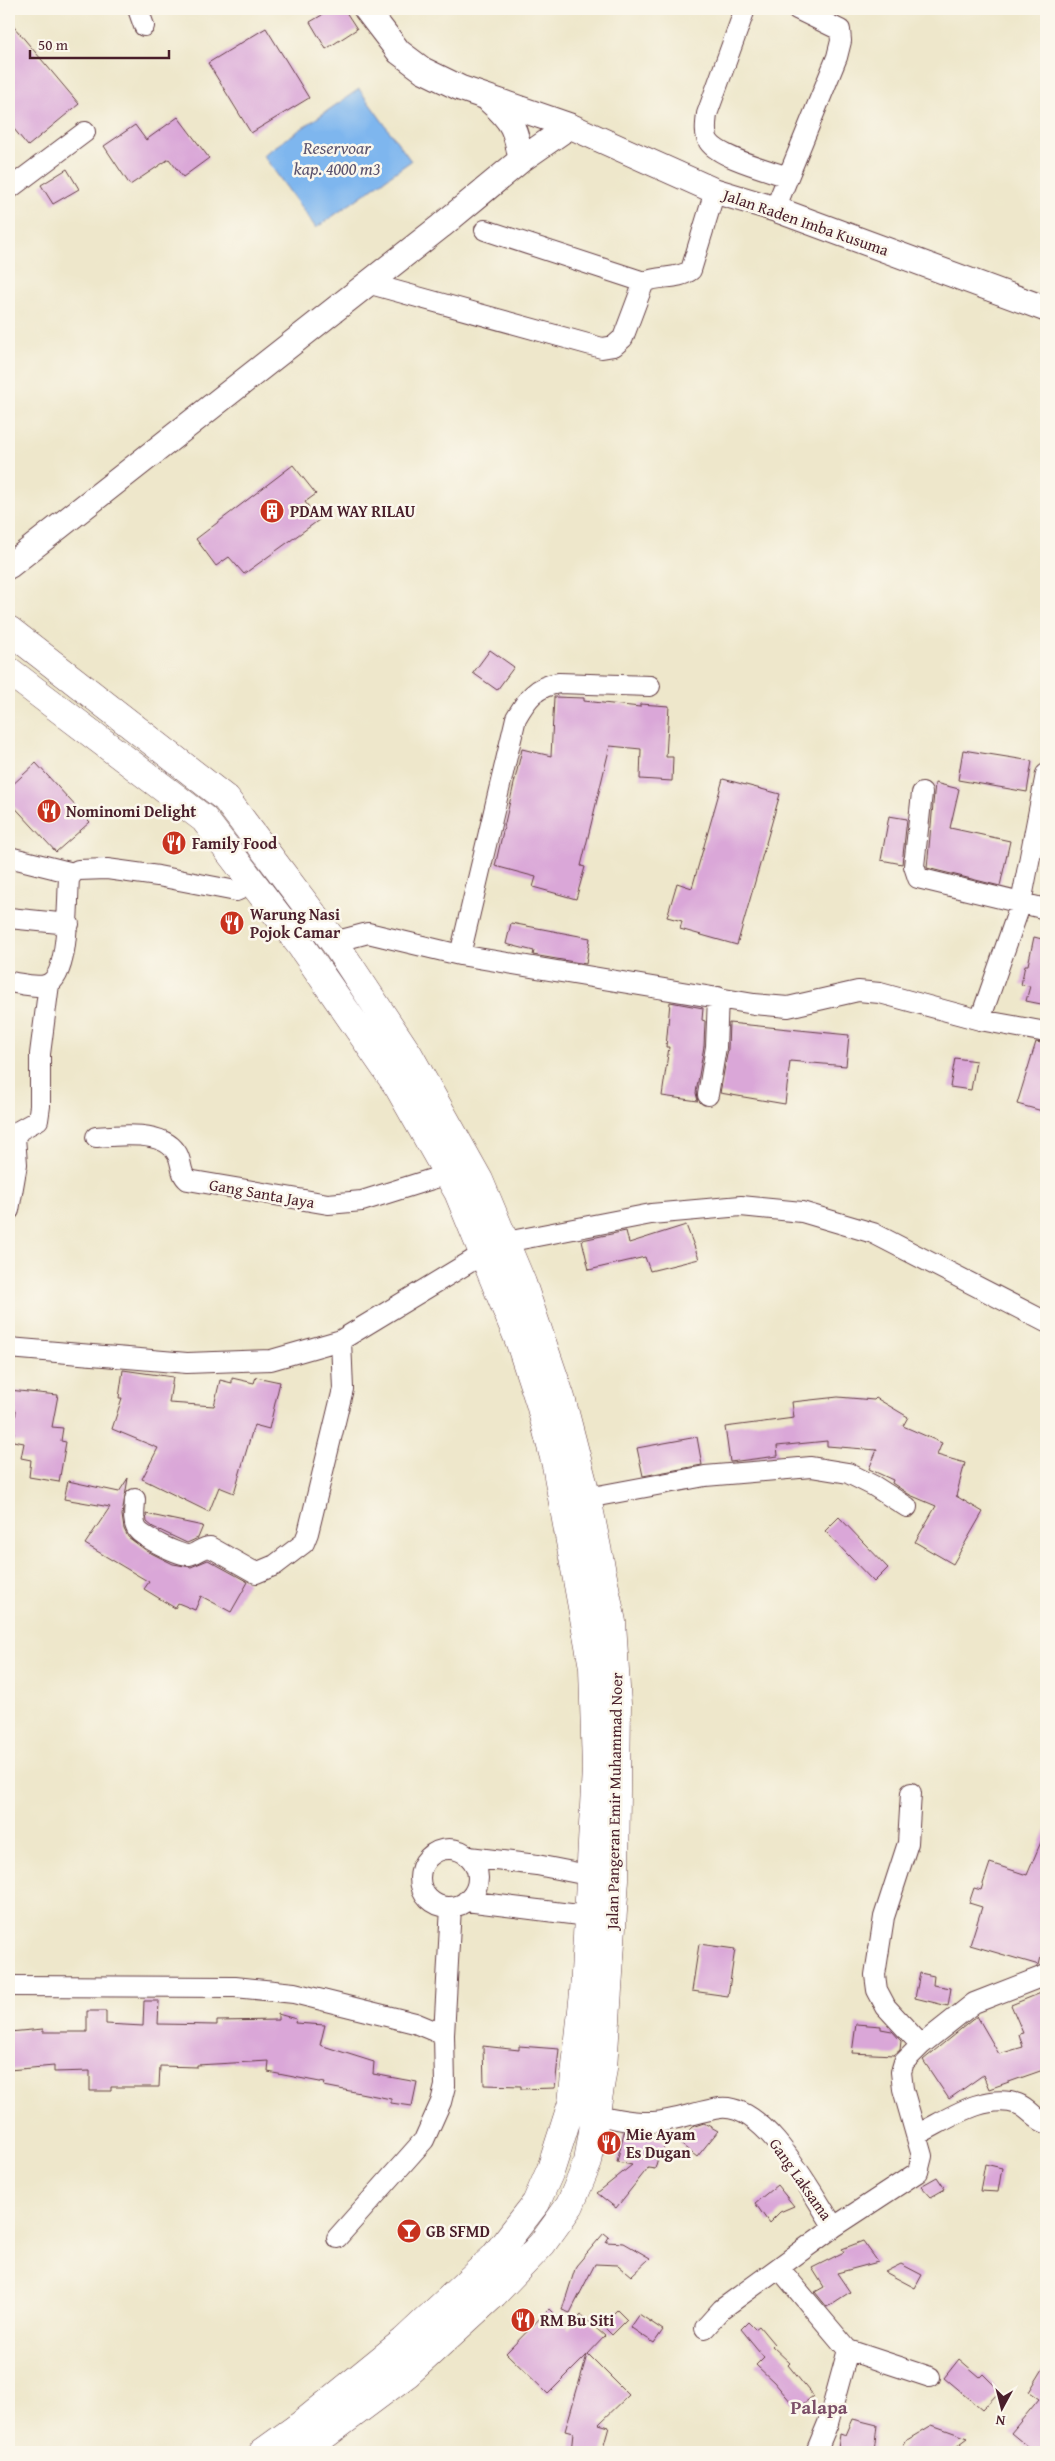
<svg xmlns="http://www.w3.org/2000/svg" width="1055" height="2461" viewBox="0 0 1055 2461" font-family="'Gentium Book Plus',serif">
  <rect width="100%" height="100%" fill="#fbf7ec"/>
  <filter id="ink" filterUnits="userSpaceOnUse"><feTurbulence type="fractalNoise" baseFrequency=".02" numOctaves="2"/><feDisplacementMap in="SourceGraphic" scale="10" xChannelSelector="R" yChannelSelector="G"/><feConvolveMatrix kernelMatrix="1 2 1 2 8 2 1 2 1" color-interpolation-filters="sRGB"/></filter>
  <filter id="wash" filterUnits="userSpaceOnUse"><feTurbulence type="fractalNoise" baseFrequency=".0096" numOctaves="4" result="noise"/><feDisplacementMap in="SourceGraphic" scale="20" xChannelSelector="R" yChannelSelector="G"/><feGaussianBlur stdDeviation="1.12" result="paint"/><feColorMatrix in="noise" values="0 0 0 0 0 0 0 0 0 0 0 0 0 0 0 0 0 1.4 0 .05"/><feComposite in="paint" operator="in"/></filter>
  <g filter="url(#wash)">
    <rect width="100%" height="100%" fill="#eee7cb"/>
    <path fill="#7eb6ee" stroke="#646a8c" d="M359 89 411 161 316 228 263 155Z"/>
    <g id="blocks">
      <path fill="#daa7d8" d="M319 9H344L357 29 326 49 310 22 322 15Z
        M9 21 79 104 28 146 9 123Z
        M266 28 309 98 251 133 208 63Z
        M178 117 209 158 183 177 169 159 130 185 104 146 135 125 146 140Z
        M67 169 79 189 53 204 41 185Z
        M293 465 316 494 305 502 319 520 244 574 229 557 216 566 196 539Z
        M490 650 514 667 497 690 473 673Z
        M554 697 584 698V701L640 707V704L669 706 666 757H673L672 781 640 779 641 749 610 746 581 866 585 867 576 899 533 887 536 877 495 866 522 749 551 756Z
        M963 750 1032 761 1027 792 958 780Z
        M36 763 90 822 56 852 9 801V788Z
        M723 779 780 794 737 945 680 929 682 921 667 917 677 883 692 888Z
        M935 783 959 789 950 828 1010 841 1000 886 927 868Z
        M889 816 907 819 902 864 881 860Z
        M511 923 590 938 586 964 533 955 534 951 506 944Z
        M1034 937 1046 940V1005L1026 1001 1030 986 1021 985 1025 965H1028Z
        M670 1002 703 1008 702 1020 705 1021 704 1046 696 1093 698 1101 662 1096 669 1047H666Z
        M729 1023 849 1035 846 1066 790 1061 785 1104 720 1093 728 1049Z
        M1036 1042 1046 1044V1112L1017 1104Z
        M955 1058 976 1061 971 1090 950 1087Z
        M686 1225 699 1259 650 1271 645 1257 589 1270 582 1240 626 1231 629 1243Z
        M123 1370 173 1377 169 1403 214 1406 220 1380 232 1383V1378L254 1383 256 1377 280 1382 269 1429 254 1425 234 1493 219 1487 209 1512 142 1479 158 1448 112 1429 122 1398H119Z
        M9 1390 58 1395 52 1427 63 1428 61 1441 66 1442 59 1482 29 1477 31 1460 21 1458 24 1443 13 1441 16 1410H9Z
        M838 1397 874 1400 876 1398 908 1417 903 1426 942 1443 937 1455 965 1463 956 1496 983 1512 953 1564 915 1542 936 1506 910 1495 892 1483 893 1480 869 1469 877 1450 827 1446V1441L777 1446 778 1456 730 1462 725 1427 794 1418 792 1402Z
        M697 1437 702 1465 643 1476 637 1448Z
        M128 1478 122 1515 124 1529 128 1537 147 1551 173 1564 191 1567 208 1560 248 1582 231 1612 201 1596 195 1610 178 1603 175 1608 144 1589 149 1582 85 1544 110 1507 64 1499 68 1481 119 1492Z
        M146 1514 203 1526 198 1538 187 1543 153 1527 147 1522Z
        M839 1517 888 1568 874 1582 825 1531Z
        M1046 1830V1946L1044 1945 1039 1965 970 1945 982 1907 969 1903 974 1888 981 1890 990 1863 1027 1875Z
        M699 1944 735 1949 728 1996 692 1991Z
        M920 1973 934 1976 933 1985 951 1988 948 2006 915 1998Z
        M1046 1991V2069L989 2089 983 2075 949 2099 923 2060 977 2016 999 2054 1023 2047 1019 2034 1023 2033 1011 2005Z
        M144 2001H159L158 2024 217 2025V2021L278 2020V2014L296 2019 295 2023 325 2025 320 2045 374 2062 373 2074 417 2082 412 2106 391 2103V2099L324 2086 325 2083 268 2072 269 2061 197 2065V2067L160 2066 159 2087H111V2091H90V2071L54 2072V2066L9 2070V2032L43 2029V2032H87V2011H106V2024L143 2026Z
        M856 2024 881 2026V2029L892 2031 901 2041 900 2050 894 2055 852 2053Z
        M483 2046 519 2050V2046L559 2049 555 2088 521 2089V2086L484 2085Z
        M704 2123 718 2131 697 2157 678 2142 692 2127Z
        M624 2132 662 2140 666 2145 659 2154 655 2169 648 2168 616 2208 597 2193 632 2165 617 2162Z
        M985 2164 1002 2168 998 2192 980 2191Z
        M937 2177 945 2189 931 2197 921 2186Z
        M777 2185 794 2206 780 2212 769 2223 755 2203Z
        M604 2233 609 2237 606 2242 624 2243 650 2258 631 2276 618 2265 595 2264 570 2313 562 2310 576 2266Z
        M863 2241 878 2262 837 2273 850 2292 827 2307 815 2292 824 2287 812 2268 844 2252 842 2249Z
        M901 2264 922 2275 915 2288 885 2272Z
        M549 2309 569 2329 581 2315 605 2336 588 2354 629 2395 599 2424 609 2427 602 2452H571L573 2433 565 2431 587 2355 548 2394 506 2353Z
        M617 2310 627 2320 612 2335 602 2325Z
        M639 2314 663 2330 654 2343 630 2327Z
        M748 2322 755 2329 759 2326 774 2344 772 2346 790 2363 788 2365 813 2396 797 2409 774 2382 756 2365 764 2357 741 2329Z
        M959 2359 980 2377 983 2374 1000 2391 982 2410 944 2378Z
        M1046 2364V2452H1034L1011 2433 1039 2399 1029 2392Z
        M853 2419 877 2425 874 2452H845L838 2449 840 2433 846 2435Z
        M932 2425 968 2438 949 2452H900L907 2440Z"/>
    </g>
  </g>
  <g filter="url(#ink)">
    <use href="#blocks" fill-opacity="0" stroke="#633d43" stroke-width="1"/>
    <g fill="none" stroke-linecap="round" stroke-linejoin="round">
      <defs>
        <path id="minor" d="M138 9 144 26
          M745 9 707 114C706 123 704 134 709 142 720 158 769 170 788 177
          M9 189 85 132
          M775 209 837 57 841 41 840 30 797 9
          M485 230 644 282
          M367 283 602 348 614 346 623 338 644 282C660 275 678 280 691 270L715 191
          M922 793 914 866 918 878 1046 909
          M9 857 73 873
          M9 918 69 924
          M334 942 368 933 460 955 754 1004 788 1007 858 991 880 993 980 1020 1046 1032
          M460 955 516 718C527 699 536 686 559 683L650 686
          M9 982C20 983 37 989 48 984 70 974 67 900 69 879L73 873 78 870 107 869 158 876 236 891 254 883
          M980 1020 1021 903 1046 774
          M708 1095 716 1047 718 997
          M96 1137C118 1135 162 1130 176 1152 183 1161 179 1173 188 1180L328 1204 362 1201 448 1174
          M9 1210 17 1164 15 1137 20 1130 38 1120 40 1106V1054L49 984
          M506 1242 651 1214 741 1206 802 1212 873 1233 1046 1322
          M9 1348 187 1363 271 1360 341 1340 483 1254
          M587 1498 705 1476 811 1467 848 1473 874 1486 907 1507
          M135 1499C135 1508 132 1521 137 1529 142 1537 180 1556 189 1555 197 1554 202 1547 210 1547L256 1573 275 1565 304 1543 308 1533 343 1389 341 1340
          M911 1793 908 1843 884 1917 875 1975 877 1990 886 2007 921 2045
          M420 1878a29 29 0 1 1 58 0a29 29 0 1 1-58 0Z
          M469 1857 537 1865 603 1878
          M466 1901 587 1916
          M9 1986 235 1987 294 1993 415 2023 444 2035
          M597 2115C615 2119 634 2123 653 2122 675 2121 698 2111 720 2108 766 2103 812 2194 834 2227
          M916 2135C946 2121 983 2092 1018 2104 1029 2108 1035 2120 1046 2123
          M337 2238 424 2140 441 2102 445 2086 444 2035 451 1907
          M779 2268 848 2350 930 2377
          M705 2328 722 2309 834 2227 918 2172 922 2156 903 2089 901 2072 904 2062 921 2045 974 2003 1046 1975
          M816 2452 828 2423 848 2350"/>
        <path id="tertiary" d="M366 9 399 52 423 70 460 88 570 126 715 191 775 209 1046 309
          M490 101C513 121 516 130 521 160
          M9 566 441 226 521 160 570 126"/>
        <path id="secondary" d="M9 630 226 799 334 942 409 1055 479 1180 522 1283 561 1398 587 1498 612 1622 617 1704 615 1879 603 2068 588 2162 570 2205 542 2244 494 2294 408 2373 302 2452
          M9 671 204 819 301 946 399 1088 458 1192 520 1343 540 1404 556 1465 593 1667 596 1769 584 1992 572 2103 551 2169 536 2203 494 2257 404 2341 302 2424 263 2452"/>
      </defs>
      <use href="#minor" stroke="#633d43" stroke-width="22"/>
      <use href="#tertiary" stroke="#633d43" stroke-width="27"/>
      <use href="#secondary" stroke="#633d43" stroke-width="29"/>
      <use href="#minor" stroke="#fff" stroke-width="20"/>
      <use href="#tertiary" stroke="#fff" stroke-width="25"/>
      <use href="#secondary" stroke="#fff" stroke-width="28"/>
    </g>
  </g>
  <defs>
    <symbol id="building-disc" viewBox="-11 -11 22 22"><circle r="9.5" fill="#c8321e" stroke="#fbf7ec"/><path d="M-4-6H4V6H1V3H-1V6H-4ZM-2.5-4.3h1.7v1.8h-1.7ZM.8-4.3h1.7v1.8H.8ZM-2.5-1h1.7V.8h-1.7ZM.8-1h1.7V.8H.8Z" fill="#fff"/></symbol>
    <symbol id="restaurant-disc" viewBox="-11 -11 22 22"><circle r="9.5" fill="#c8321e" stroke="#fbf7ec"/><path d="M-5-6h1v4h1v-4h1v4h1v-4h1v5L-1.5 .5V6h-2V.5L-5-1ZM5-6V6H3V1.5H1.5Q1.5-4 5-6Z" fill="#fff"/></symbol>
    <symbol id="bar-disc" viewBox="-11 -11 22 22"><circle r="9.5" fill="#c8321e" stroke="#fbf7ec"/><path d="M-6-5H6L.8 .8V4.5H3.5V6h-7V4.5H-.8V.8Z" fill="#fff"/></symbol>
  </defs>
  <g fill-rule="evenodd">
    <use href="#building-disc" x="258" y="497" width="28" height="28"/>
    <use href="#restaurant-disc" x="35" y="797" width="28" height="28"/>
    <use href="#restaurant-disc" x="160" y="829" width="28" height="28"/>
    <use href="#restaurant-disc" x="218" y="909" width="28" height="28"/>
    <use href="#restaurant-disc" x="595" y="2129" width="28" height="28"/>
    <use href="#bar-disc" x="395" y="2217" width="28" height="28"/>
    <use href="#restaurant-disc" x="509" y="2306" width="28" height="28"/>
  </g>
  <g text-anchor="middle" stroke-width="5" stroke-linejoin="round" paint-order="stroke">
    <g font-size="16" fill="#4a1f2b" stroke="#fbf7ec">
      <text transform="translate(806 222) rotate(19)" y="6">Jalan Raden Imba Kusuma</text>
      <text transform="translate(262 1193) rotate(10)" y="6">Gang Santa Jaya</text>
      <text transform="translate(614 1801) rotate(-89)" y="6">Jalan Pangeran Emir Muhammad Noer</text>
      <text transform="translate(801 2179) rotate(55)" y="6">Gang Laksama</text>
    </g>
    <g font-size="16" font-weight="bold" fill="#4a1f2b" stroke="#fbf7ec" text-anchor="start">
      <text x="290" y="517">PDAM WAY RILAU</text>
      <text x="66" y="817">Nominomi Delight</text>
      <text x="192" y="849">Family Food</text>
      <text x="250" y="920">Warung Nasi<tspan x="250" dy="18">Pojok Camar</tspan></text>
      <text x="626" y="2140">Mie Ayam<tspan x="626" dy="18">Es Dugan</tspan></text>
      <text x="426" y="2237">GB SFMD</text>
      <text x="540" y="2326">RM Bu Siti</text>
    </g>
    <g font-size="18" font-style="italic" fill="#5c546f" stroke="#fbf7ec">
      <text x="337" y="154">Reservoar<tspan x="337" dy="21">kap. 4000 m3</tspan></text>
    </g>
    <g font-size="19" font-weight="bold" fill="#7c4f68" stroke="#fbf7ec">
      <text x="819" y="2414">Palapa</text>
    </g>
  </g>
  <rect width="1055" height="2461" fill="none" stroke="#fbf7ec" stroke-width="30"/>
  <g transform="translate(1002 2408) rotate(187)" stroke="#fbf7ec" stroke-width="4" paint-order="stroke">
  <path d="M0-4L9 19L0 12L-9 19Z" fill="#4a1f2b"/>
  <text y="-8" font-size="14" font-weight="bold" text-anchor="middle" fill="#4a1f2b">N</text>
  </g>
  <path d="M30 50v8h139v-8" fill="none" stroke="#4a1f2b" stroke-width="2.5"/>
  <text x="38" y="50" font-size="15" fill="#4a1f2b" stroke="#fbf7ec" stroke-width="4" paint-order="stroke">50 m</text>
</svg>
